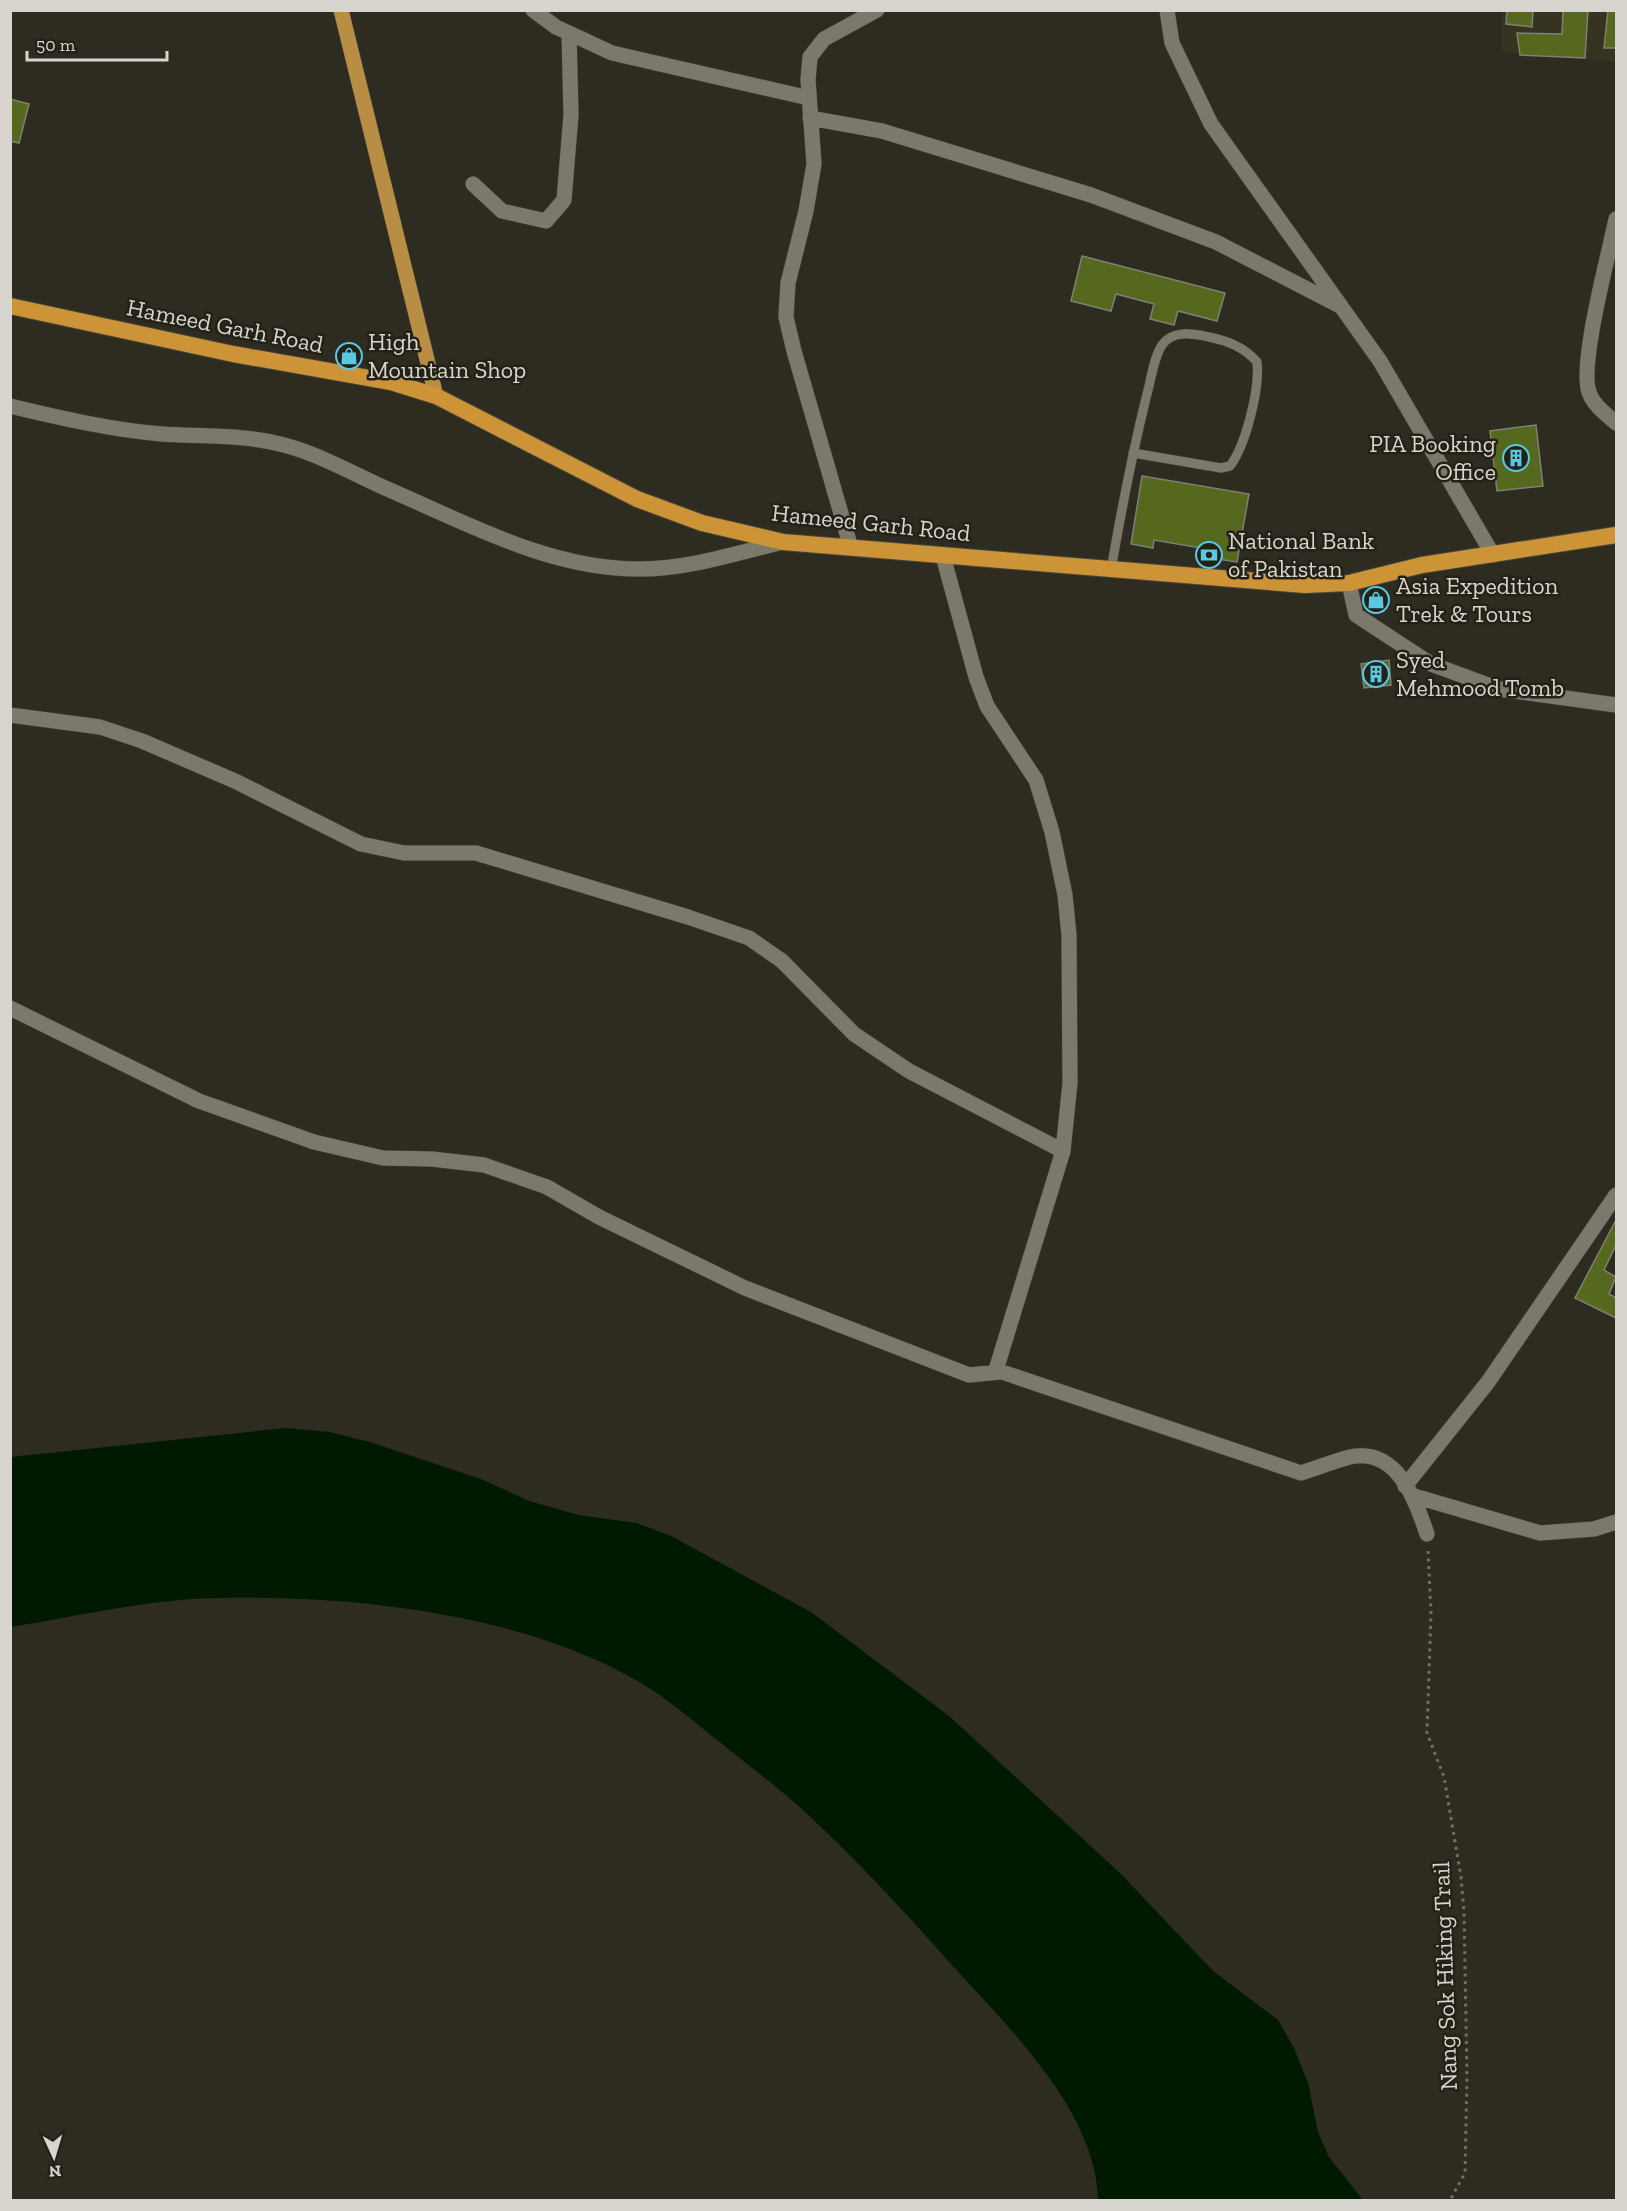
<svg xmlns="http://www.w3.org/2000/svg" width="1627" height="2211" viewBox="0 0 1627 2211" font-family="'Zilla Slab',serif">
  <rect width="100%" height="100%" fill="#2e2c20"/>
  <path fill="#373321" d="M1502 11H1616V62L1502 52Z"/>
  <path fill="#001a02" d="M286 1428 330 1432 373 1443 481 1479 529 1501 579 1515 636 1523 669 1535 811 1612 949 1716 1120 1873 1213 1971 1278 2020 1294 2048 1308 2083 1318 2132 1329 2157 1363 2200H1098C1097 2112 1007 2026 951 1964 904 1911 857 1860 805 1812 779 1788 749 1766 721 1743 693 1721 665 1696 634 1679 517 1613 352 1595 219 1598 149 1599 79 1616 11 1627V1457Z"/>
  <path fill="#56671e" stroke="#7d8174" stroke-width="1.5" d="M1507 10H1533L1532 27 1506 24Z
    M1563 10H1588L1585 58 1520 55 1517 33 1562 34Z
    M1608 10H1616V48H1604Z
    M10 99 29 104 19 143 10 141Z
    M1082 256 1225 293 1217 321 1178 311 1174 325 1150 319 1154 304 1116 294 1111 311 1071 301Z
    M1536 425 1543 486 1497 491 1490 431Z
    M1142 476 1249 494 1237 562 1218 559 1219 551 1154 540 1153 548 1131 544Z
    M1389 660 1391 685 1364 688 1361 664Z
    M1616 1220V1245L1604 1270 1616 1277 1609 1294 1616 1298V1318L1575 1298Z"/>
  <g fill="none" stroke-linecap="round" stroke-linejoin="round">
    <defs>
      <path id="service" d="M1111 570C1121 512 1132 455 1146 398 1151 381 1153 359 1162 345 1173 329 1194 334 1209 337 1228 341 1244 347 1257 362 1260 388 1246 445 1230 466L1221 468 1133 453"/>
      <path id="minor" d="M533 10 556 27 612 53 809 98
        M1167 10 1172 43 1211 124 1380 361 1493 555
        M810 118 882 131 1091 195 1216 242 1340 306
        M473 184 502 211 546 221 564 200 571 115 569 33
        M1616 219C1609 254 1579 364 1589 392 1593 405 1606 414 1616 423
        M10 406C60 418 112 430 162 434 203 437 243 434 284 445 322 455 355 475 392 491 470 525 553 570 641 569 688 569 737 553 783 542
        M851 548 794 351 786 317 788 283 806 211 814 164 808 80 810 57 824 39 877 10
        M943 556 976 677 987 706 1036 780 1052 832 1065 895 1069 935 1070 1083 1063 1151 996 1370 1301 1473C1317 1468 1334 1461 1350 1457 1397 1447 1415 1499 1427 1534
        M1349 583 1356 615 1431 664 1499 689 1616 705
        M10 715 100 727 142 741 235 781 361 844 404 853H476L688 917 749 938 782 961 854 1034 909 1071 1063 1151
        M10 1008 199 1101 314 1142 383 1158 432 1159 484 1165 547 1187 599 1217 745 1288 969 1375 1000 1372
        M1405 1486 1488 1382 1616 1195
        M1414 1496 1540 1533 1594 1529 1616 1522"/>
      <path id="primary" d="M341 10 436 396"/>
      <path id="trunk" d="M10 306 233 354 391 382 436 396 637 499 702 523 783 542 1305 585 1349 583 1422 565 1616 535"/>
    </defs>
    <use href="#service" stroke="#48463d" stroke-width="10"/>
    <use href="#minor" stroke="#48463d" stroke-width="16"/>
    <use href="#primary" stroke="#48463d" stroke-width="16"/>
    <use href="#trunk" stroke="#48463d" stroke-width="18"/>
    <path stroke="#716f65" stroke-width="3" stroke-dasharray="3 4.5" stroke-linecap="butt" d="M1428 1551 1431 1613 1427 1733 1444 1777 1461 1877 1464 1912 1467 2077 1465 2173 1450 2200"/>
    <use href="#service" stroke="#7b796c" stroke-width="9"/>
    <use href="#minor" stroke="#7b796c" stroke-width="15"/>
    <use href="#primary" stroke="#b88d44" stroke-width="15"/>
    <use href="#trunk" stroke="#cc9437" stroke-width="16"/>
  </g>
  <defs>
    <symbol id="shop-ring" viewBox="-11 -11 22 22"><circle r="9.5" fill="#242217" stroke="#59c8e4" stroke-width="1.5"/><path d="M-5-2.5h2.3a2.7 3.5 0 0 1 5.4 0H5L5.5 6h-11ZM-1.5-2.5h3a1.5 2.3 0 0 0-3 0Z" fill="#59c8e4"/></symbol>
    <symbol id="building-ring" viewBox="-11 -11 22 22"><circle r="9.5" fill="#242217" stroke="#59c8e4" stroke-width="1.5"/><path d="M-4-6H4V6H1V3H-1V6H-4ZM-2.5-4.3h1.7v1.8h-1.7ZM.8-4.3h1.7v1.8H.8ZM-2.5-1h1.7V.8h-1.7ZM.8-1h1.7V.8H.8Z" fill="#59c8e4"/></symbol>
    <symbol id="bank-ring" viewBox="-11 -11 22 22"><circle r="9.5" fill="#242217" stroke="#59c8e4" stroke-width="1.5"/><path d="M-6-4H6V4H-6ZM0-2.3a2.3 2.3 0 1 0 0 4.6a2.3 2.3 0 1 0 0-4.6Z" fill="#59c8e4"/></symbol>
  </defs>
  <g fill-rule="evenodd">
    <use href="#shop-ring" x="334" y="341" width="30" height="30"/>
    <use href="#building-ring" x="1501" y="443" width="30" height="30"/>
    <use href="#bank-ring" x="1194" y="540" width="30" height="30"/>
    <use href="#shop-ring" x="1361" y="585" width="30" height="30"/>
    <use href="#building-ring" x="1361" y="659" width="30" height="30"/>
  </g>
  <g text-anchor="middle" stroke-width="5" stroke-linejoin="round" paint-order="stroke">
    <g font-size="24" fill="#d7d5ce" stroke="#242217">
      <text transform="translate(225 326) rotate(11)" y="8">Hameed Garh Road</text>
      <text transform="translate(871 523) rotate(6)" y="8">Hameed Garh Road</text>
      <text transform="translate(1445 1976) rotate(-92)" y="8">Nang Sok Hiking Trail</text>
    </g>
    <g font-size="24" fill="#d7d5ce" stroke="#242217" text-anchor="start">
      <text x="368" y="350">High<tspan x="368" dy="28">Mountain Shop</tspan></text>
      <text x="1496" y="452" text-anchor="end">PIA Booking<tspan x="1496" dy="28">Office</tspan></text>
      <text x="1228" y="549">National Bank<tspan x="1228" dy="28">of Pakistan</tspan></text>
      <text x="1396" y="594">Asia Expedition<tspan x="1396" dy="28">Trek &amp; Tours</tspan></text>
      <text x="1396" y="668">Syed<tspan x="1396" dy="28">Mehmood Tomb</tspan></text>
    </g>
  </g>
  <rect width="1627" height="2211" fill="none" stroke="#d7d5ce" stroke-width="24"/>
  <g transform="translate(54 2157) rotate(176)" stroke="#242217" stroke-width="4.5" paint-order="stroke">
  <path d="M0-4.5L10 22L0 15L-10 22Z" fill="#d7d5ce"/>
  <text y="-9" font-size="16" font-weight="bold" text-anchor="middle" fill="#d7d5ce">N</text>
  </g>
  <path d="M27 51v9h140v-9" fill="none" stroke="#d7d5ce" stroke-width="3"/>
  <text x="36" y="51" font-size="18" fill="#d7d5ce" stroke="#242217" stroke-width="4.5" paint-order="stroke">50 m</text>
</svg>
